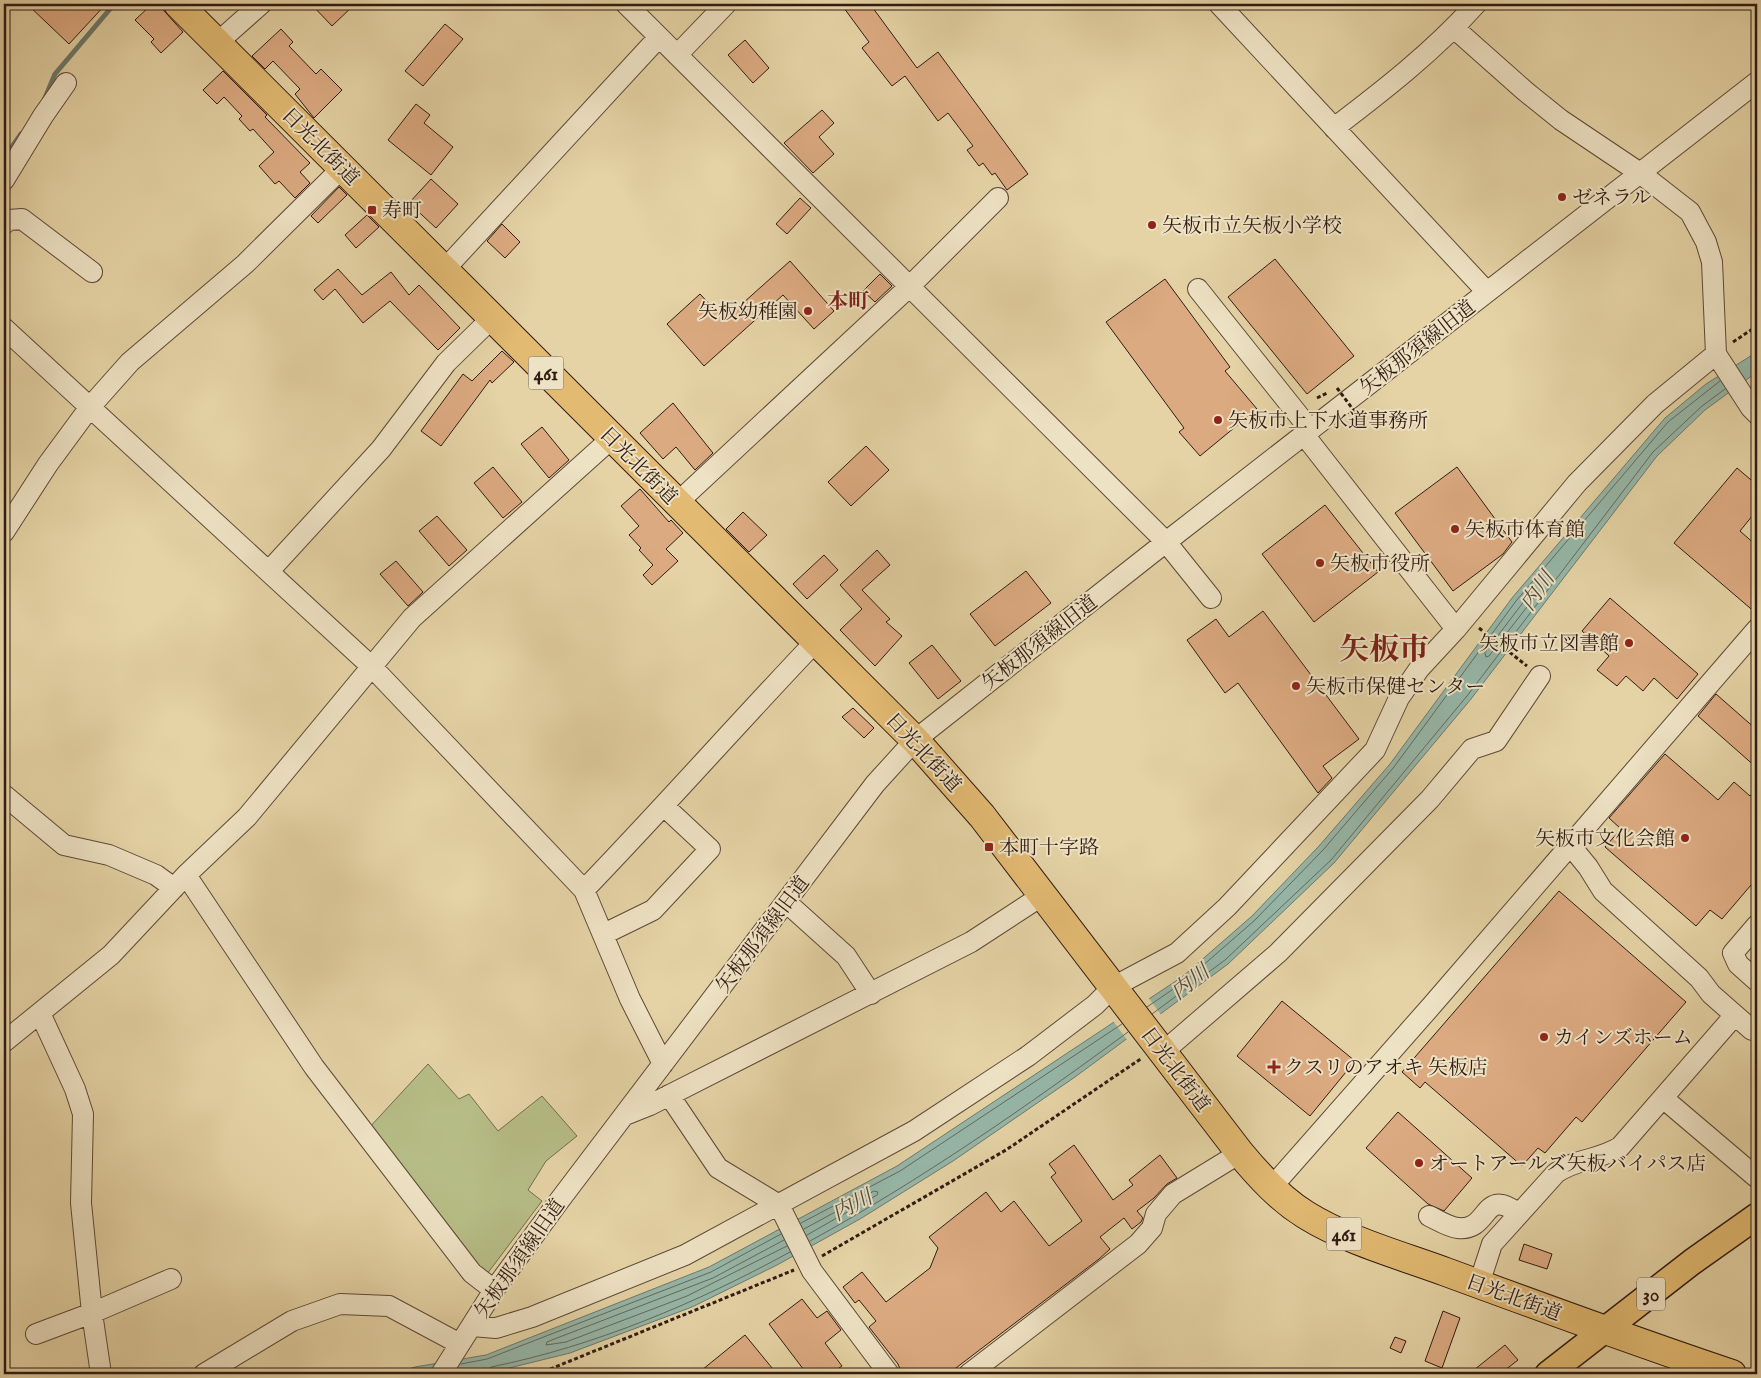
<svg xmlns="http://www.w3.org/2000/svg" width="1761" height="1378" viewBox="0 0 1761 1378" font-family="'IM FELL English','Noto Serif JP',serif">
  <rect width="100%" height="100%" fill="#e5d3a5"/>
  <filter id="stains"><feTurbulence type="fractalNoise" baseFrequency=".004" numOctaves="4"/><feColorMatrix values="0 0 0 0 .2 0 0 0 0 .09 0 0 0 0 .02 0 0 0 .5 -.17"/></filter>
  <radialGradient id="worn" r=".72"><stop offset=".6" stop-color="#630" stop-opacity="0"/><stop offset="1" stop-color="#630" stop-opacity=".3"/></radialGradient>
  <path fill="#b6bc85" stroke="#736c4c" d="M428 1064 459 1099 469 1094 498 1131 542 1096 577 1136 546 1161 528 1190 542 1201 487 1274 450 1234 368 1129Z"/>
  <path fill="#96b7a9" stroke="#6d796d" d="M1757 352V372L1705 410 1657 456 1471 699 1334 863 1228 964 1075 1077 953 1161 860 1219 777 1265 692 1307 570 1353 497 1371 479 1374H392L415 1367 486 1355 709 1267 897 1166 1182 977 1252 916 1319 846 1390 764 1512 598 1665 418 1706 384Z"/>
  <path fill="#e5d3a5" d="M1148 997 1162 1016 1128 1041 1113 1021Z"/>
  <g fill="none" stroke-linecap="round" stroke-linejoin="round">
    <path stroke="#63695e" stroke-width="1" d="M1533 590H1537V594L1489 656 1486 657 1485 653Z
      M1147 1007 1185 981 1255 920 1323 850 1394 767 1516 601 1668 422 1720 381
      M1152 1014 1225 960 1331 860 1467 696 1653 452 1702 406 1725 389
      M801 1223 900 1171 1122 1024
      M804 1229 874 1191 878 1192 877 1195 807 1235
      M784 1240 713 1278 557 1338 547 1342 546 1345 566 1342 687 1296 787 1246
      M810 1241C921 1180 1026 1107 1128 1032
      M461 1364 487 1359 711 1272 781 1234
      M487 1374 491 1367C595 1346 697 1303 790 1252"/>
    <path stroke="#6d796d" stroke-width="5" d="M45 98 55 74 110 9 117 4
      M4 158 21 134"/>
  </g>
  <path fill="#dcaa81" stroke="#301b12" d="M27 4H106L69 44Z
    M152 4H158L183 32 161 53 151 42 154 39 135 20Z
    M311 4H355L332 26Z
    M841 4H870L917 68 938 52 1028 174 1007 190 995 173 992 175 983 163 979 166 967 150 973 146 948 113 938 121 905 76 892 86 862 48 869 42Z
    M445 24 463 39 423 86 405 71Z
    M281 29 293 42 289 46 316 74 321 69 342 90 314 118 295 94 300 89 273 61 265 69 252 56Z
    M745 40 769 68 753 83 728 55Z
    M223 71 267 115 265 117 310 163 300 172 310 183 295 198 279 181 275 184 259 166 274 152 253 129 250 131 239 119 242 116 224 97 217 104 203 90Z
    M416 104 430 115 424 123 453 147 431 175 388 140Z
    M822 110 834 123 819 137 834 154 813 173 784 143Z
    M431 179 458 204 436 228 409 203Z
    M339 187 347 195 318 223 311 216Z
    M800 198 811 208 787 234 776 224Z
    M367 215 379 227 356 248 345 235Z
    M502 224 520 242 505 258 487 241Z
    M1275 259 1354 356 1307 394 1228 297Z
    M790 261 834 311 814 329 783 295 704 366 667 324 700 294 724 320Z
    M338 269 362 295 391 272 409 295 419 285 460 328 438 350 390 301 363 323 335 289 323 300 314 290Z
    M880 274 892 286 875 302 863 291Z
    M1165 279 1230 367 1225 371 1257 409 1200 456 1179 432 1184 428 1106 322Z
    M502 351 514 362 492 383 490 380 441 446 421 431 463 374 472 381Z
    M673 403 713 453 695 470 676 447 663 459 640 433Z
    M542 427 569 460 549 478 521 444Z
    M866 446 889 470 851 506 828 482Z
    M493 467 522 502 503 518 474 483Z
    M1457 467 1512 542 1503 554 1453 591 1395 513Z
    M1737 468 1757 485V510L1740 531 1757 546V614L1674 543Z
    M640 489 669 522 671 520 683 533 666 549 678 561 652 585 643 575 653 565 639 550 641 548 629 535 639 526 621 506Z
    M1325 505 1378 572 1314 622 1262 554Z
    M743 512 767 535 749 552 726 529Z
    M437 516 467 550 449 566 419 531Z
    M877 550 890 565 862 590 890 619 886 622 902 636 875 666 840 630 862 609 840 585Z
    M824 555 838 570 807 599 793 584Z
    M396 561 423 592 408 606 380 574Z
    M1026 571 1051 603 995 646 970 614Z
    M1610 598 1698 674 1677 699 1654 678 1643 691 1626 676 1617 686 1597 670 1609 656 1582 631Z
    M1263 611 1359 739 1323 766 1332 778 1318 793 1238 683 1225 693 1187 640 1216 619 1229 637Z
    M932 645 961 681 938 699 909 663Z
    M1716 694 1757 730V768L1698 716Z
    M853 708 874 728 864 738 842 717Z
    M1665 754 1718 800 1734 782 1750 796 1757 787V878L1722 919 1710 910 1696 926 1605 847 1621 829 1609 818Z
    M1559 891 1686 1002 1582 1122 1576 1117 1545 1153 1538 1148 1522 1166 1425 1082 1420 1088 1402 1072Z
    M1282 1001 1355 1061 1310 1116 1237 1056Z
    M1398 1112 1472 1178 1444 1211 1428 1204 1366 1148Z
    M1074 1145 1113 1200 1133 1185 1129 1180 1160 1155 1177 1178 1167 1184 1154 1198 1137 1211 1143 1218 1141 1222 1132 1229 1124 1218 1100 1237 1110 1249 1099 1259 948 1374H902L898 1364 869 1327 876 1321 859 1300 855 1303 843 1287 862 1272 886 1302 930 1268 938 1248 929 1237 986 1192 1001 1212 1014 1201 1049 1246 1082 1221 1051 1177 1056 1173 1049 1164Z
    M1524 1244 1552 1254 1547 1269 1519 1260Z
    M802 1299 817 1318 827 1311 841 1330 825 1343 842 1366 830 1374H807L769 1324Z
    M1443 1311 1460 1318 1442 1368 1425 1361Z
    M745 1335 777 1374H697Z
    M1395 1337 1406 1341 1401 1353 1390 1348Z
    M1505 1345 1518 1360 1500 1374H1469Z"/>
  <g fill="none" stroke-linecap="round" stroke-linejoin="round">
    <defs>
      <path id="minor" d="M626 4 1166 542 1211 598
        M1219 4 1487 292
        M1454 28 1525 91 1561 120 1640 173 1690 212 1706 242 1712 262 1716 354 1751 408 1757 414
        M217 43 261 4
        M677 55 726 4
        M1334 128C1384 90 1434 51 1476 4
        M4 180 43 116 66 83
        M4 224 9 220 22 219 92 272
        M444 270 659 37
        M1198 289 1304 422 1305 436 1456 629
        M4 328 372 667 584 890 630 999 663 1064
        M677 503 909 287 998 198
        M4 532 48 464 90 407 130 362 245 264 342 168
        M269 571 381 449 446 363 492 318
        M4 795 64 845 109 855 156 875 174 888
        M1570 845 1588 867 1603 891 1699 978 1711 994 1752 1030 1757 1025
        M186 875 314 1067 472 1273 494 1290
        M584 890C663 808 738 723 816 641
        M786 902 846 956 871 994
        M1757 925 1733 953 1738 964 1757 981
        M604 934 653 910 710 849 665 807
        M40 1013 75 1089 83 1114 81 1203 92 1313 101 1374
        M4 1042 111 955 186 875 247 817 412 618 612 438
        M1163 1052 1278 953 1430 799 1472 749 1496 741 1540 676
        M669 1095 718 1168 779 1205 812 1271 889 1374
        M1663 1098 1756 1177
        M625 1115 650 1105 971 942 1043 895
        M1271 1188 1433 1004 1757 629
        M1429 1216C1438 1220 1448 1227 1458 1228 1490 1232 1482 1185 1519 1214
        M1479 1284 1492 1244 1556 1173C1575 1159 1600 1160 1620 1147L1735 1015
        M472 1326 496 1328 532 1317 685 1255 914 1131 1028 1056 1095 1005 1113 987 1177 953 1227 907 1375 750 1399 698 1419 669 1456 629 1577 483 1655 404 1716 354
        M36 1334 92 1313 171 1279
        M204 1374 292 1321 340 1304 389 1306 460 1344
        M441 1374 494 1290 559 1201 875 784 915 740 1166 542 1757 82
        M969 1374 1138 1244 1152 1228 1156 1214 1173 1194 1240 1153"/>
      <path id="major" d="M1548 1374 1692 1262 1757 1216"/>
      <path id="highway" d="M178 4 915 740 982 816 1240 1153C1259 1176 1280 1199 1306 1215 1348 1241 1400 1255 1446 1272 1541 1307 1636 1342 1732 1374"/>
    </defs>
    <use href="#minor" stroke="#5d4937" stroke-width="22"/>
    <use href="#major" stroke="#301b12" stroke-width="28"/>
    <use href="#highway" stroke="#301b12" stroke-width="30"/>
    <path stroke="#301b12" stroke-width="3" stroke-dasharray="4 2.5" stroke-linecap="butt" d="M1733 342 1757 326
      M1317 398 1327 393
      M1479 628 1527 666
      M822 1256 1006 1150 1142 1058
      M538 1374 794 1270"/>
    <use href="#minor" stroke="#eee2c4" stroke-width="20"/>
    <use href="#major" stroke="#e2ba72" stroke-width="25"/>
    <use href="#highway" stroke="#e2ba72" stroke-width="28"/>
    <path stroke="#301b12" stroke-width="3" stroke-dasharray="4 2.5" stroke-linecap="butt" d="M1337 388 1358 416"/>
  </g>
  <g fill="#8f2418" stroke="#eee2c4" stroke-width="2">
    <circle cx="1562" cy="197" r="5"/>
    <rect x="367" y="205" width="10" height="10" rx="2.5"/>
    <circle cx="1152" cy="225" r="5"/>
    <circle cx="808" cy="311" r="5"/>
    <circle cx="1218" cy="420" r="5"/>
    <circle cx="1455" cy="529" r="5"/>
    <circle cx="1320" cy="563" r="5"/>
    <circle cx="1629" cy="643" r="5"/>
    <circle cx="1296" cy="686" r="5"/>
    <circle cx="1685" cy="838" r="5"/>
    <rect x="984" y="842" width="10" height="10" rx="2.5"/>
    <circle cx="1544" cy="1037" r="5"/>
    <path d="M1271.5 1059.5h5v5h5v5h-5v5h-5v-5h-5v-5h5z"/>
    <circle cx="1419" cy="1163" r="5"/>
  </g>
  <g text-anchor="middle" stroke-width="4" stroke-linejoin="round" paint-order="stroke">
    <g fill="#eee2c4" stroke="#695747" stroke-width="1">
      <rect x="528.5" y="356.5" width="35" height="33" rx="4"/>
      <rect x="1326.5" y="1217.5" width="35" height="33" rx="4"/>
      <rect x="1637" y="1277.5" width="28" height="33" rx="4"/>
    </g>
    <g font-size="19" font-weight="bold" fill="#301b12">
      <text x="546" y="380">461</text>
      <text x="1344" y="1241">461</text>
      <text x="1651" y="1301">30</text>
    </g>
    <g font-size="20" fill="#301b12" stroke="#eee2c4">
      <text transform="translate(321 146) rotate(45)" y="7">日光北街道</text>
      <text transform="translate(1417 347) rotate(-38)" y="7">矢板那須線旧道</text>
      <text transform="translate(639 465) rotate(45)" y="7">日光北街道</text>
      <text transform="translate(1039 642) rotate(-38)" y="7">矢板那須線旧道</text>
      <text transform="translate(924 752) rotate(47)" y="7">日光北街道</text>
      <text transform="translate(762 934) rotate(-53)" y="7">矢板那須線旧道</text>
      <text transform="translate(1176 1069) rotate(53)" y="7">日光北街道</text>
      <text transform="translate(519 1258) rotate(-55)" y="7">矢板那須線旧道</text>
      <text transform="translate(1514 1297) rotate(20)" y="7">日光北街道</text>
    </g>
    <g font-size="20" fill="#301b12" stroke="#eee2c4" text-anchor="start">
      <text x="1572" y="204">ゼネラル</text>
      <text x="382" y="217">寿町</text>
      <text x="1162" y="232">矢板市立矢板小学校</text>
      <text x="798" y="318" text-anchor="end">矢板幼稚園</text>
      <text x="1228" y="427">矢板市上下水道事務所</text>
      <text x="1465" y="536">矢板市体育館</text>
      <text x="1330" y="570">矢板市役所</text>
      <text x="1619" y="650" text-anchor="end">矢板市立図書館</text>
      <text x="1306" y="693">矢板市保健センター</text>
      <text x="1675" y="845" text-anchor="end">矢板市文化会館</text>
      <text x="999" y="854">本町十字路</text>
      <text x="1554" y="1044">カインズホーム</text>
      <text x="1284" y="1074">クスリのアオキ 矢板店</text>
      <text x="1429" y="1170">オートアールズ矢板バイパス店</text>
    </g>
    <g font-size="21" font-weight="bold" fill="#7a1f14" stroke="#eee2c4">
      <text x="848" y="308">本町</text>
    </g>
    <g font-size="21" font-style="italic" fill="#4f4a3f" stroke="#eee2c4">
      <text transform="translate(1537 591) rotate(-55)" y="7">内川</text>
      <text transform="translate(1190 982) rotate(-38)" y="7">内川</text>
      <text transform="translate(852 1205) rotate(-28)" y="7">内川</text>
    </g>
    <g font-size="30" font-weight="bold" fill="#7a1f14" stroke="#eee2c4">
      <text x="1384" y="659">矢板市</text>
    </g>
  </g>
  <rect width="1761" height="1378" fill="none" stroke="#e5d3a5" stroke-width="20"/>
  <rect x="5" y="5" width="1751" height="1368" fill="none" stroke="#301b12" stroke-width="2.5"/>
  <rect x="10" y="10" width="1741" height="1358" fill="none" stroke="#301b12"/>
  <rect width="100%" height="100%" filter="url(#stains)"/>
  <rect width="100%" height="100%" fill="url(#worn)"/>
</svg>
